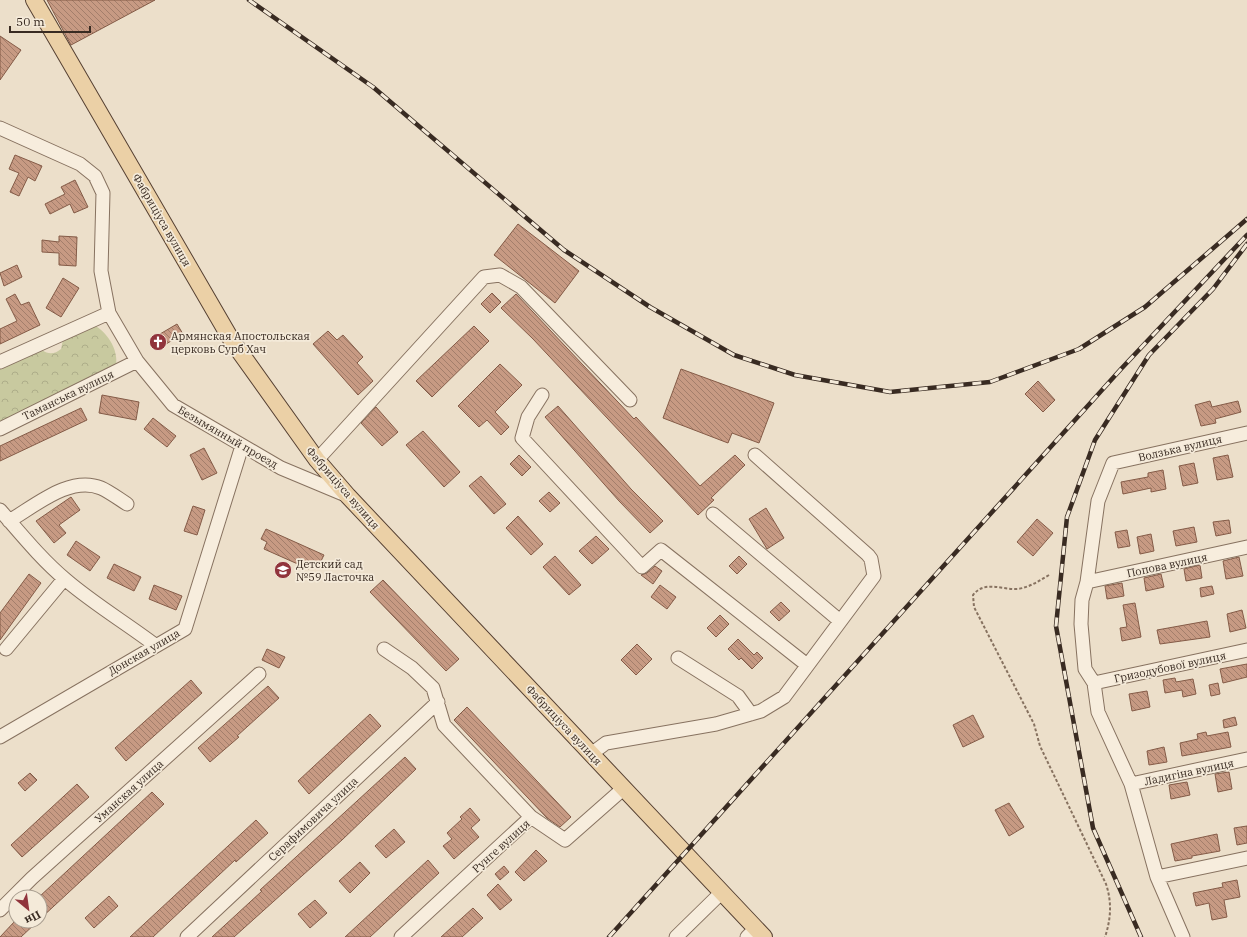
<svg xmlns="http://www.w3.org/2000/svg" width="1247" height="937" viewBox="0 0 1247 937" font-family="'IBM Plex Serif',serif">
  <defs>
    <pattern id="forest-crowns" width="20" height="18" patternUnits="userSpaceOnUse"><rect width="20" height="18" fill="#c8c99f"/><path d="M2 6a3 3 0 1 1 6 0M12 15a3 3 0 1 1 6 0" fill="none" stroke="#adad89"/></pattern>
    <pattern id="building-back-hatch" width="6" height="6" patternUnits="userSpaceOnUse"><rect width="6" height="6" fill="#c79a83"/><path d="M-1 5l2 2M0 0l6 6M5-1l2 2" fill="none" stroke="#a37e6b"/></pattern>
  </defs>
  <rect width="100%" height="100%" fill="#ecdfca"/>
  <path fill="url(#forest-crowns)" d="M93 325C106 330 119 350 116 365L0 424V366L42 350C49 355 55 354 61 349L63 340Z"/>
  <path fill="url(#building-back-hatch)" stroke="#845b47" d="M47 0H155L71 45Z
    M0 36 21 50 0 80Z
    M15 155 42 166 35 181 28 177 19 196 10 192 19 173 9 169Z
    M75 180 88 207 74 213 70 204 50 214 45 204 65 194 61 187Z
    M518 224 579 271 555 303 494 255Z
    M59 236 77 237 76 266 59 265V253L42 252V240L59 242Z
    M17 265 22 277 4 286 0 273Z
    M63 278 79 288 61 317 46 308Z
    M492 293 501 302 490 313 481 304Z
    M15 294 21 305 29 302 40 325 0 344V329L17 321 6 299Z
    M516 294 634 419 636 417 700 486 735 455 745 465 711 498 714 500 698 515 533 339 501 308Z
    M177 324 183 334 166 344 160 334Z
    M474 326 489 341 432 397 416 381Z
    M328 331 337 340 343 335 363 357 357 363 373 381 358 395 313 344Z
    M500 364 522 385 495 412 509 427 501 435 487 420 479 427 458 406Z
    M681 369 774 403 759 443 732 433 728 443 663 418Z
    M1038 381 1055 400 1043 412 1025 394Z
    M102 395 139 402 136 420 99 413Z
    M1210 401 1212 407 1238 401 1241 412 1215 419 1216 423 1201 426 1195 405Z
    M558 406 631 489 663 521 650 533 619 501 545 417Z
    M376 407 398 432 382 446 361 423Z
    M81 408 87 420 0 461V446Z
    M153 418 176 436 167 447 144 429Z
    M423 431 460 472 444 487 406 445Z
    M204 448 217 473 202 480 190 455Z
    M519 455 531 467 522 476 510 464Z
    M1228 455 1233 477 1217 480 1213 458Z
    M1194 463 1198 483 1183 486 1179 466Z
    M1163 470 1166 489 1151 492V488L1123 494 1121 482 1148 477V473Z
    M481 476 506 504 494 514 469 486Z
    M549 492 560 503 550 512 539 501Z
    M71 497 80 510 59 525 66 533 54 543 36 521Z
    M193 506 205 510 197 535 184 531Z
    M766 508 784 538 767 549 749 519Z
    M518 516 543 544 531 555 506 528Z
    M1037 519 1053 533 1033 556 1017 542Z
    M1229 520 1231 533 1216 536 1213 522Z
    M1194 527 1197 542 1176 546 1173 531Z
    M266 529 324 555 319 565 312 562 309 569 264 549 267 542 261 539Z
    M1127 530 1130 546 1118 548 1115 532Z
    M1151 534 1154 551 1140 554 1137 537Z
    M596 536 609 549 592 564 579 551Z
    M76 541 100 557 90 571 67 555Z
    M555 556 581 585 569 595 543 567Z
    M739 556 747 564 737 574 729 566Z
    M1239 557 1243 576 1226 579 1223 561Z
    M114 564 141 577 134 591 107 578Z
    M1200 565 1202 578 1186 581 1184 569Z
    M655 566 662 571 653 584 641 575 647 573Z
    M29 574 41 583 0 640V613Z
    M1161 574 1164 587 1146 591 1144 578Z
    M383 580 459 659 446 671 370 592Z
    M1122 583 1124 596 1107 599 1105 586Z
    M154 585 182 596 176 610 149 599Z
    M660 585 676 597 667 609 651 597Z
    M1212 586 1214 594 1201 597 1200 588Z
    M781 602 790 611 779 621 770 612Z
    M1135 603 1141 637 1122 641 1120 628 1127 627 1123 605Z
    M1242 610 1246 628 1230 632 1227 614Z
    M720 615 729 624 716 637 707 628Z
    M1207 621 1210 637 1160 644 1157 630Z
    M738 639 754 655 757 652 763 658 752 669 741 658 739 660 728 649Z
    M637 644 652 659 636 675 621 660Z
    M267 649 285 657 279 668 262 660Z
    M1247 664V677L1223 683 1220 669Z
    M1175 678 1176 682 1193 679 1196 694 1183 697 1182 690 1165 693 1163 680Z
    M191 680 202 693 126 761 115 748Z
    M1218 683 1220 694 1211 696 1209 685Z
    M268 686 279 698 237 736 239 737 210 762 198 748Z
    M1147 691 1150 707 1132 711 1129 694Z
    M467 707 571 817 560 827 547 818 454 720Z
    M370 714 381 726 309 794 298 781Z
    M973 715 984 737 963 747 953 725Z
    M1235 717 1237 725 1224 728 1223 720Z
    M1206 732 1207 736 1228 732 1231 747 1182 756 1180 743 1198 739 1197 734Z
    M1164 747 1167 762 1149 765 1147 751Z
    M405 757 416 769 342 840 234 937H212L262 891 260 890Z
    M1229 772 1232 789 1218 792 1215 774Z
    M30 773 37 780 25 791 18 783Z
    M1187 782 1190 795 1171 799 1169 785Z
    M77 784 89 797 22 857 11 845Z
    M152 792 164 804 40 919V897H39Z
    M1009 803 1024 827 1009 836 995 810Z
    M470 808 480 820 471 828 479 837 454 859 443 846 452 839 447 833 462 819 460 817Z
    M256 820 268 833 236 862 235 860 153 937H130Z
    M1247 826V843L1237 845 1234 828Z
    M394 829 405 842 386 858 375 846Z
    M1217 834 1220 851 1192 856V858L1175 861 1171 844Z
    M536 850 547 861 524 881 515 872Z
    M428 860 439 873 370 937H345Z
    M360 862 370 873 350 893 339 881Z
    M504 866 509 872 500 880 495 874Z
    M1237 880 1240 897 1224 900 1227 917 1212 920 1209 903 1196 906 1193 893 1223 887 1222 883Z
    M498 884 512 900 500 910 487 895Z
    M109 896 118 906 94 928 85 918Z
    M315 900 327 913 310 928 298 914Z
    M473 908 483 918 462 937H441Z
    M15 921H38L21 937H0Z"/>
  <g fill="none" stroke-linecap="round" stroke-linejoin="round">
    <defs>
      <path id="minor" d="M0 128 80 164 95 176 103 193 101 271 109 313 137 361 173 405 281 468 348 496
        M0 362 109 313
        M542 395 528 417 522 438 642 567 661 550 807 665
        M0 429 137 361
        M317 460 484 277 500 275 521 287 630 400
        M0 510C21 534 41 559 66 580 94 604 126 623 155 645
        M713 514 840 621
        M9 521C35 506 70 475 101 488 110 492 119 499 127 504
        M1087 582 1247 547
        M6 649 64 579
        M384 649 412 668 433 688 444 725 531 817
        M678 658 738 696 751 714
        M1094 683 1247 650
        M0 737 185 629 242 446
        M591 754 606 743 716 724 761 711 784 697 874 576 871 559 868 555 755 455
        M1131 784 1247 759
        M1157 877 1247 858
        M0 910 32 878 259 674
        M187 937 438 702
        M401 937 531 817 565 840 624 788
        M676 937 722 892
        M747 937 756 928
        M1183 937 1157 877 1131 784 1098 712 1094 683 1085 669 1081 624 1082 600 1087 582 1098 501 1113 463 1247 433"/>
      <path id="major" d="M34 0 232 341 317 460 348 496 764 937"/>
    </defs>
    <use href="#minor" stroke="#877260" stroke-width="15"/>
    <use href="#major" stroke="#564133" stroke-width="18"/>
    <path stroke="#877260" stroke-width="2" stroke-dasharray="3 2" stroke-linecap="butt" d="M1049 575C1039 581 1030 587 1018 589 1001 590 985 580 973 595L974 607 1034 724 1040 746 1106 884C1112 902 1111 919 1105 937"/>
    <use href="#minor" stroke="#f7eddd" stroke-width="13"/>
    <use href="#major" stroke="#ebd0a6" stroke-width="16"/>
    <defs>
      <path id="rail" d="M249 0 373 87 564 250 650 307 734 355 795 375 890 392 990 382 1079 349 1145 307 1247 219
        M609 937 1121 369 1247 235
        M1141 937 1093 828 1056 626 1067 517 1095 440 1149 355 1213 289 1247 244"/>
    </defs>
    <use href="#rail" stroke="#392b22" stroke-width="4.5"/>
    <use href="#rail" stroke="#f4ead9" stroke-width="3" stroke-dasharray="9" stroke-linecap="butt"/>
  </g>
  <defs>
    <symbol id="church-disc" viewBox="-11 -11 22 22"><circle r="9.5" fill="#91343c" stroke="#f4ead9"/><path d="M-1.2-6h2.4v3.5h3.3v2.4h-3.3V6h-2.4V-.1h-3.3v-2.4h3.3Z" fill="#fff"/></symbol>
    <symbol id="school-disc" viewBox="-11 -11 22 22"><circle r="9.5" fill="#91343c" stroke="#f4ead9"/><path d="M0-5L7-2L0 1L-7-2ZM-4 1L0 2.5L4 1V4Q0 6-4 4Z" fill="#fff"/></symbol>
  </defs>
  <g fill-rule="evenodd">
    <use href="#church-disc" x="148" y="332" width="20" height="20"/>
    <use href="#school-disc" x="273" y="560" width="20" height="20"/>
  </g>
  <g text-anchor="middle" stroke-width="3.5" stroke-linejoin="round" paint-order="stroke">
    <g font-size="11" fill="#392b22" stroke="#f4ead9">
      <text transform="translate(162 220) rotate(60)" y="4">Фабриціуса вулиця</text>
      <text transform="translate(68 395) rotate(-26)" y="4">Таманська вулиця</text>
      <text transform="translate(228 437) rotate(30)" y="4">Безымянный проезд</text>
      <text transform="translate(1180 448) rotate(-13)" y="4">Волзька вулиця</text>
      <text transform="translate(343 488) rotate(49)" y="4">Фабриціуса вулиця</text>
      <text transform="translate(1167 565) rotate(-12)" y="4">Попова вулиця</text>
      <text transform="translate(144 652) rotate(-30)" y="4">Донская улица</text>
      <text transform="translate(1170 667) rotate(-12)" y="4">Гризодубової вулиця</text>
      <text transform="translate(564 725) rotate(47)" y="4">Фабриціуса вулиця</text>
      <text transform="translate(1189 772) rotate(-12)" y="4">Ладигіна вулиця</text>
      <text transform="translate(129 791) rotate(-42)" y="4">Уманская улица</text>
      <text transform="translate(313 819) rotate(-43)" y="4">Серафимовича улица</text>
      <text transform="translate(501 846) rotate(-42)" y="4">Рунге вулиця</text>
    </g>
    <g font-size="11" fill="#392b22" stroke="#f4ead9" text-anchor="start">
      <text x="171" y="340">Армянская Апостольская<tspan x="171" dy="13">церковь Сурб Хач</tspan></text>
      <text x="296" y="568">Детский сад<tspan x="296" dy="13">№59 Ласточка</tspan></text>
    </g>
  </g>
  <g transform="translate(28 909) rotate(151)"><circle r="19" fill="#f4ead9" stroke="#a99e90"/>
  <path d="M0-3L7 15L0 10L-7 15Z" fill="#91343c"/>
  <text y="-6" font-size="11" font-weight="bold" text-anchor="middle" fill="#392b22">Пн</text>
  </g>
  <path d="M10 26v6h80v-6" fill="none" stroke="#392b22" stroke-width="2"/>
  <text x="16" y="26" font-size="12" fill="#392b22" stroke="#f4ead9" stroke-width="3" paint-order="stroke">50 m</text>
</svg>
